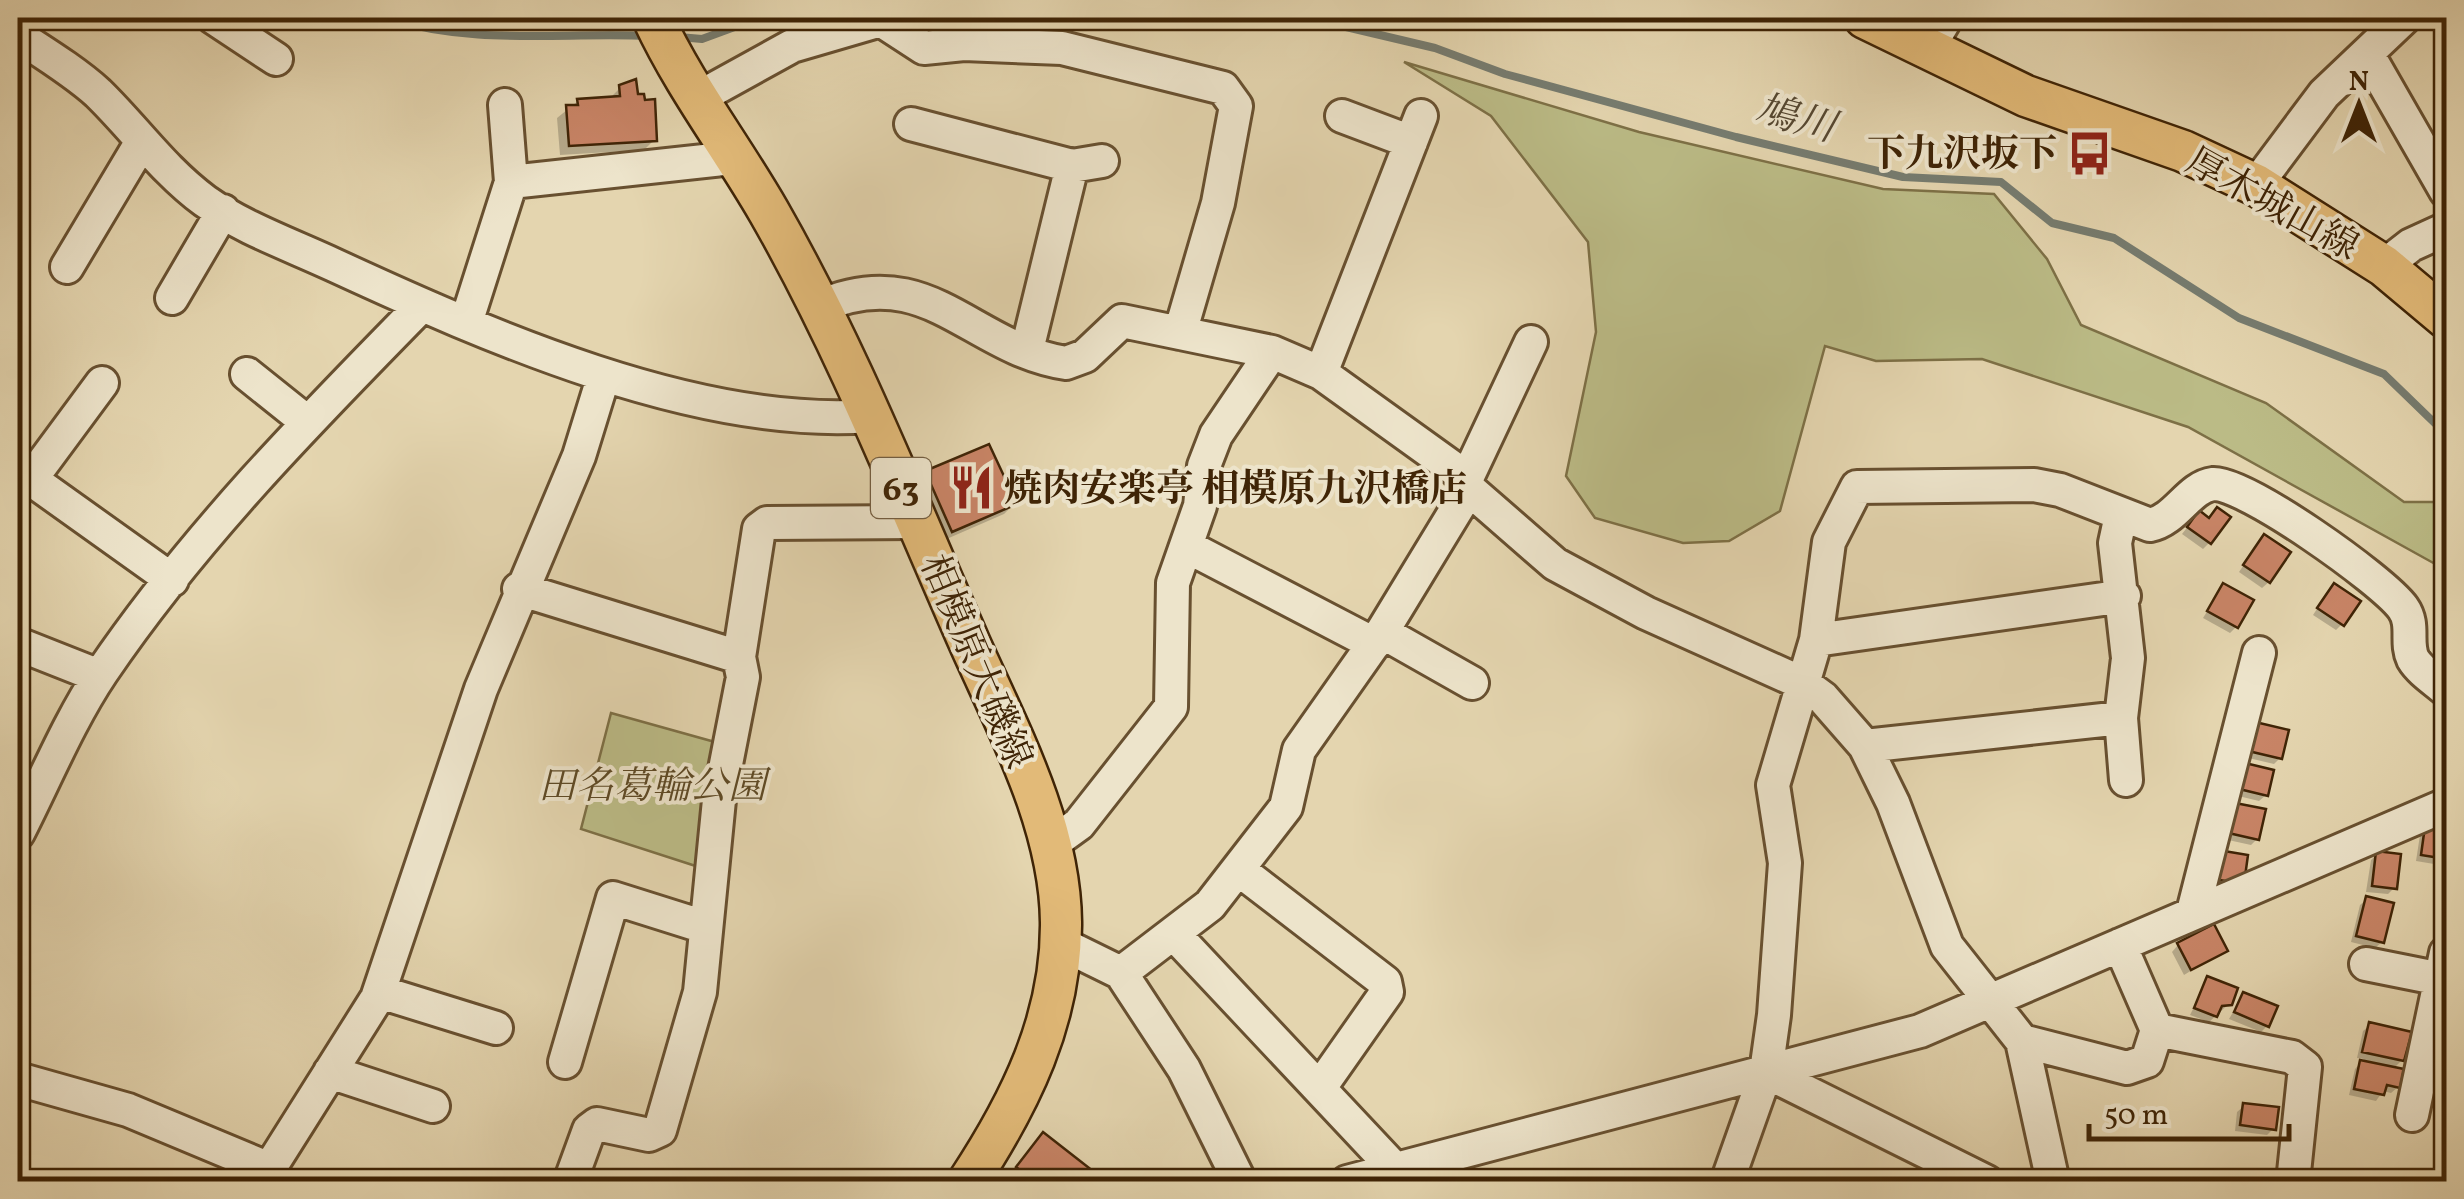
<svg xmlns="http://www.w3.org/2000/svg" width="2464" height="1199" viewBox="0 0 2464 1199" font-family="Vollkorn,'Noto Serif JP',serif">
  <rect width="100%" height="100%" fill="#e4d5af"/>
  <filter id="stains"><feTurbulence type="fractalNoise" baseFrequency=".002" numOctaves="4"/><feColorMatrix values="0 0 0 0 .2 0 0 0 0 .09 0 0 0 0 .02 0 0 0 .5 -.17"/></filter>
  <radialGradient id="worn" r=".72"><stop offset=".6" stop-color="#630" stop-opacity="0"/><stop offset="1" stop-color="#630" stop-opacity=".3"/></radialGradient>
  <path fill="#bbbb86" stroke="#7d7046" stroke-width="2.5" d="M1404 62 1639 132 1883 189 1994 194 2047 259 2081 325 2266 403 2404 502H2446V570L2188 427 1982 359 1876 361 1825 346 1780 511 1729 541 1683 543 1595 518 1566 476 1596 332 1588 242 1491 116Z
    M611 713 722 744 705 869 581 829Z"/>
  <path fill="#0003" d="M620 88 636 97 654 140 644 150 560 155 557 118 578 101 610 98Z
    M926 473 1014 504 1004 514 942 541 916 483Z
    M2193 520 2209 543 2203 549 2182 534Z
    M2258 544 2269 582 2262 588 2239 572Z
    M2223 586 2236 627 2230 633 2203 618Z
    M2328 592 2342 624 2336 630 2313 615Z
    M2246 730 2280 758 2274 764 2240 756Z
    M2235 771 2266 795 2259 801 2230 794Z
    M2231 805 2257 839 2251 845 2219 838Z
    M2426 829 2446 832V866L2416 861 2420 835Z
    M2377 854 2394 888 2388 894 2366 892 2371 860Z
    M2367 899 2382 942 2375 948 2351 942 2360 905Z
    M2178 945 2225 950 2184 975 2172 952Z
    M2208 979 2230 1003 2209 1022 2190 1015Z
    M2243 995 2267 1026 2261 1032 2229 1019Z
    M2370 1025 2402 1060 2393 1069 2398 1087 2391 1093 2383 1091 2376 1101 2349 1095 2355 1069 2364 1059 2357 1058 2363 1031Z
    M2244 1106 2274 1128 2267 1135 2235 1131 2237 1112Z
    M1034 1145 1103 1182H1013L1008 1178Z"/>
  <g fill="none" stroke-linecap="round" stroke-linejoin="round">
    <path stroke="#767c70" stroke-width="8" d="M387 18C473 46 561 32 650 36
      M1308 18 1435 48 1505 74 1736 137 1903 177 2001 182 2052 223 2114 238 2239 318 2384 374 2446 434
      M679 37 702 39 759 18"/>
  </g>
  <path fill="#c88466" stroke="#3f2406" stroke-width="2.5" d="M636 79 638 94H644L645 100 655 99 657 141 569 146 566 105H578L577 99 620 96 619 85Z
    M989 444 1017 504 952 532 925 471Z
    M2217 507 2231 517 2211 544 2187 527 2199 510 2209 518Z
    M2264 534 2291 552 2270 583 2243 565Z
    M2223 583 2254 600 2238 628 2207 611Z
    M2334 583 2361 601 2344 626 2317 608Z
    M2251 721 2289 730 2282 759 2244 750Z
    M2241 762 2274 770 2268 796 2235 788Z
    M2230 802 2266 809 2259 840 2224 832Z
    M2425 826 2446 830V859L2421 855Z
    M2218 850 2248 855 2244 884 2213 879Z
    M2376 851 2401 854 2397 889 2372 886Z
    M2366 896 2394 903 2384 943 2356 936Z
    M2214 924 2228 951 2191 970 2177 943Z
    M2207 976 2238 988 2232 1005 2222 1006 2217 1017 2194 1008Z
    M2243 992 2278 1006 2269 1027 2234 1012Z
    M2369 1022 2412 1032 2404 1061 2362 1052Z
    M2360 1060 2404 1069 2400 1088 2387 1085 2384 1095 2354 1089Z
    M2243 1103 2279 1107 2276 1130 2240 1125Z
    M1043 1132 1107 1182H1036L1016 1167Z"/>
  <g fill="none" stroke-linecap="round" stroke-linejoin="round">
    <defs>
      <path id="minor" d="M214 18 276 59
        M18 36C44 53 75 72 98 93 135 129 163 170 205 201 243 228 291 245 334 265 488 336 698 429 870 416
        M1927 50 1946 18
        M2368 55 2446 191
        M696 99 792 46 881 20 924 48 964 44 1062 48 1223 88 1236 106 1218 203 1180 333
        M505 105 511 182
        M1342 116 1411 142
        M911 124 1072 166 1102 161
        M2256 185 2324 94 2404 18
        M2384 266 2411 245 2446 229
        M67 267 141 143
        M172 298 223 211
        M818 307C928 258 969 348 1066 363L1085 356 1122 321 1272 352 1321 373 1467 478 1469 489 1555 564 1646 613 1804 684 1823 698 1865 746 1893 803 1947 946 2022 1041 2053 1182
        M466 323 511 182 732 158
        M1027 350 1072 166
        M1321 373 1421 116
        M247 374 307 422
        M18 470 172 580
        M1467 478 1531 342
        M31 479 102 383
        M2121 515 2115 543 2128 658 2121 718 2126 780
        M1188 547 1374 644
        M519 589 739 657
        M1382 632 1472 683
        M1816 640 2124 596
        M18 644 99 676
        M1865 746 2121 718
        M18 833C45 780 69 721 102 672 193 538 309 420 421 306
        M1050 845 1079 824 1171 707 1173 583 1200 506 1204 466 1216 435 1272 352
        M1238 869 1385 982 1387 992 1321 1086
        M2193 912 2259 653
        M1175 935 1407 1182
        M1060 943 1121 973 1184 1069 1240 1182
        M2366 964 2441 979
        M1121 973 1210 905 1286 807 1299 750 1382 632 1469 489
        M380 992 496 1028
        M2157 1030 2292 1057 2305 1067 2293 1182
        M2022 1041 2127 1068 2147 1061 2157 1030 2120 945
        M565 1062 613 898 705 927
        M330 1072 433 1106
        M1766 1072 1987 1182
        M18 1079 128 1110 267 1168
        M2412 1115 2446 953
        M261 1182 377 998 481 689 579 456 604 375
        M570 1182 589 1130 597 1124 649 1135 660 1130 700 992 719 800 743 677 739 657 759 529 767 523 916 522
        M1347 1182 1920 1031 2446 805
        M1727 1182 1766 1072 1774 1015 1785 863 1773 785 1816 640 1829 542 1857 487 2034 485 2060 490 2150 525C2176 520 2189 487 2213 484 2243 481 2383 580 2403 608 2415 625 2405 642 2413 659 2420 671 2436 681 2446 690"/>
      <path id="major" d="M653 18C685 87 731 146 769 212 848 350 906 499 970 644 1009 731 1060 825 1061 922 1062 1019 1020 1103 968 1182
        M1865 18 2026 96 2183 151 2256 185 2384 266 2446 318"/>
    </defs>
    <use href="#minor" stroke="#685030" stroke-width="38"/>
    <use href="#major" stroke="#3f2406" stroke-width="45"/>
    <use href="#minor" stroke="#ede4cb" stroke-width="32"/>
    <use href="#major" stroke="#e2ba78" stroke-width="40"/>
  </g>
  <defs>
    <symbol id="bus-bare" viewBox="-9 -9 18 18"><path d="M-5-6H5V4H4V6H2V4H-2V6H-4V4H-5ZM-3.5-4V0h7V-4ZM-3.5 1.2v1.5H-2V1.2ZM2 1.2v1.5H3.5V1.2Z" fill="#8f2418" stroke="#ede4cb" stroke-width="2.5" paint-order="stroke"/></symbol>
    <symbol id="restaurant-bare" viewBox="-9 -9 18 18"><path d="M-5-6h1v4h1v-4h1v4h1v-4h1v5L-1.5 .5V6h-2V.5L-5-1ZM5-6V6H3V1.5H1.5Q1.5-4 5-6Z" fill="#8f2418" stroke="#ede4cb" stroke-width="2.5" paint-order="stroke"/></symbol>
  </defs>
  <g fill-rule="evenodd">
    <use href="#bus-bare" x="2058" y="122" width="63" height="63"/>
    <use href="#restaurant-bare" x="940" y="456" width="63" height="63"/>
  </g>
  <g text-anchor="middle" stroke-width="8" stroke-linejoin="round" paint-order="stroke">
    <rect fill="#ede4cb" stroke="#735e41" stroke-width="2.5" x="871" y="458" width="60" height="60" rx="8"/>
    <g font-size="35" font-weight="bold" fill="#3f2406">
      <text x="901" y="500">63</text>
    </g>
    <g font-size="38" font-weight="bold" fill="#3f2406" stroke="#ede4cb" text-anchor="end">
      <text x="2057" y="166">下九沢坂下</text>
      <text x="1004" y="501" text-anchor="start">焼肉安楽亭 相模原九沢橋店</text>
    </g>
    <g font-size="38" fill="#3f2406" stroke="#ede4cb">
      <text transform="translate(2273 203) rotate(29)" y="13">厚木城山線</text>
      <text transform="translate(977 661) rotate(67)" y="13">相模原大磯線</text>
    </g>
    <g font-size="38" font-style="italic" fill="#5e4a26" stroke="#ede4cb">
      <text x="652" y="798">田名葛輪公園</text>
    </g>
    <g font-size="40" font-style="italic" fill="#564832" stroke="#ede4cb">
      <text transform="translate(1796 117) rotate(15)" y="14">鳩川</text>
    </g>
  </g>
  <rect width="2464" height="1199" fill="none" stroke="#e4d5af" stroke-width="60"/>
  <rect x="20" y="20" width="2424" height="1159" fill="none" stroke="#3f2406" stroke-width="5"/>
  <rect x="30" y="30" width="2404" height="1139" fill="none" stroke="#3f2406" stroke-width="2.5"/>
  <g transform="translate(2359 105)" stroke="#ede4cb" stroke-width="8" paint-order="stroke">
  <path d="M0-8L18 38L0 25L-18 38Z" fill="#3f2406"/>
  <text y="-15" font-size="28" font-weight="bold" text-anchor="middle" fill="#3f2406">N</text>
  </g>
  <path d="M2089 1124v15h200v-15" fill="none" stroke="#3f2406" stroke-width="5"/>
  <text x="2104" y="1124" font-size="30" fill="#3f2406" stroke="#ede4cb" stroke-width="8" paint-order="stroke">50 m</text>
  <rect width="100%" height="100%" filter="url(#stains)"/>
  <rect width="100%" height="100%" fill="url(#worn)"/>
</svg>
